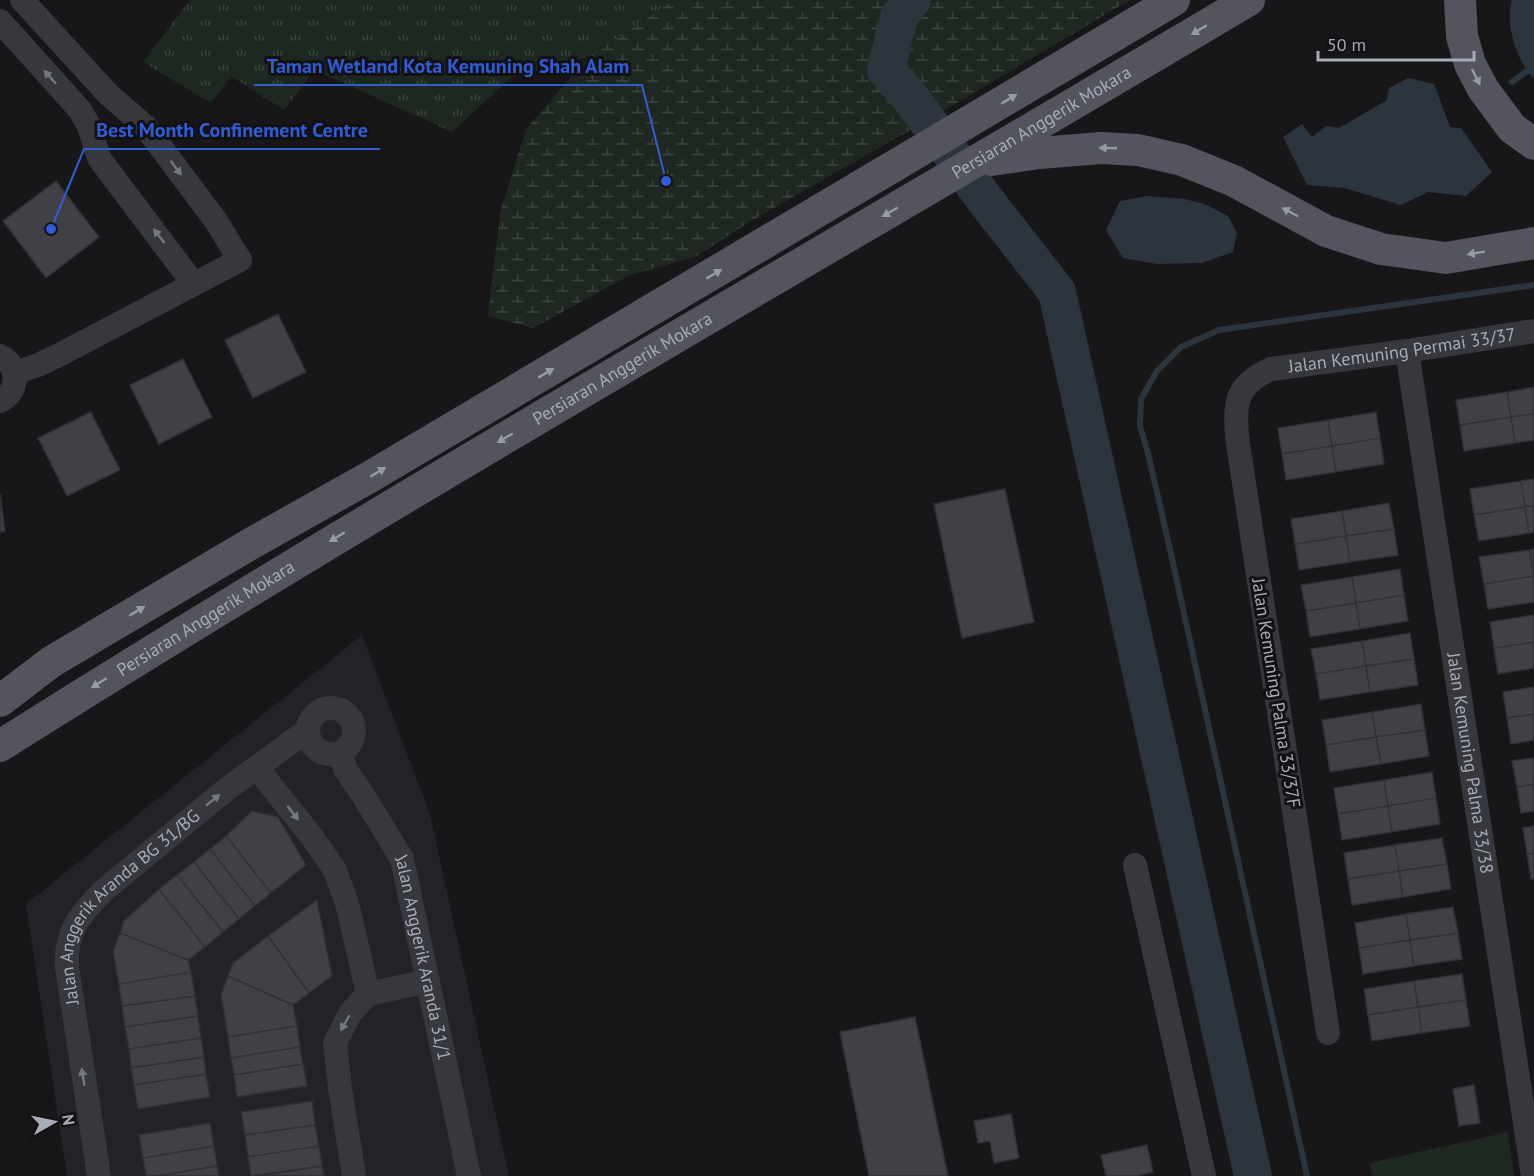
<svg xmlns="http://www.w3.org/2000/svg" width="1534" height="1176" viewBox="0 0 1534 1176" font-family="'PT Sans',sans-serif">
  <defs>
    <pattern id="grass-tufts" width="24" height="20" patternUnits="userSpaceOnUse" patternTransform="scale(1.5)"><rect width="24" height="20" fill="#1e2720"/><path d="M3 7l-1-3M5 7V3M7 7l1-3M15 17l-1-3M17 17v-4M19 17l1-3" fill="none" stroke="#3c443e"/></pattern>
    <pattern id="wetland-marsh" width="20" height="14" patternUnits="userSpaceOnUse" patternTransform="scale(1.5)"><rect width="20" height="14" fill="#1e2720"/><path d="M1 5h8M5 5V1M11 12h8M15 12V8" fill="none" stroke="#3c443e"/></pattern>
  </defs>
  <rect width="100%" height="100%" fill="#171619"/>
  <path fill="#232226" d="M362 635 430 814 509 1176H67L26 904Z"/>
  <path fill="url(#grass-tufts)" d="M190 0H674L589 57 512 77 452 132 315 70 284 110 231 76 211 103 143 62Z"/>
  <path fill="url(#wetland-marsh)" d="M674 0H1130L928 120 753 220 695 257 630 275 533 328 488 316 500 213 526 129 589 57Z"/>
  <path fill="#1e2720" d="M1508 1132 1514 1176H1372L1369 1163Z"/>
  <path fill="#2c343d" d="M1512 0H1534V79C1516 59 1505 26 1512 0Z
    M1408 78 1434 84 1450 127 1461 128 1492 172 1466 196 1428 192 1401 205 1344 188 1307 185 1283 137 1302 124 1312 137 1326 126 1339 128 1387 100 1389 88Z
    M1147 196 1185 199 1207 205 1228 216 1237 233 1233 252 1202 263 1157 264 1123 258 1106 230 1120 201Z"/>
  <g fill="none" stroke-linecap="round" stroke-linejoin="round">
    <path stroke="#2c343d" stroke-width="6" d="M1512 82 1527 71
      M1307 1176 1171 554 1148 453 1140 426 1141 399 1157 371 1181 347 1219 330 1534 285"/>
    <path stroke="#2c343d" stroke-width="38" d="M912 0 899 17 886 70 910 97 986 201 1057 292 1253 1176"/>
  </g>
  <path fill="#414046" stroke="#313035" stroke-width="1.5" d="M56 181 99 237 46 278 3 221Z
    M278 314 306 372 253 398 225 340Z
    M183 359 212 417 159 444 130 385Z
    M1534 387V414L1511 417 1507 392Z
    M1507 392 1511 417 1460 425 1456 400Z
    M91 412 120 470 67 496 38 438Z
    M1376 412 1380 438 1332 446 1328 420Z
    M1534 414V440L1515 443 1511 417Z
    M1511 417 1515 443 1464 451 1460 425Z
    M1328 420 1332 446 1282 454 1278 428Z
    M1380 438 1384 464 1336 472 1332 446Z
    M1332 446 1336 472 1286 480 1282 454Z
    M1534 479V505L1525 507 1521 481Z
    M1521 481 1525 507 1474 515 1470 489Z
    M1005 489 1034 622 962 638 934 504Z
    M0 494 5 531 0 532Z
    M1389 503 1394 529 1346 536 1342 511Z
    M1534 505V532L1529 533 1525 507Z
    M1525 507 1529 533 1479 541 1474 515Z
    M1342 511 1346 536 1295 544 1291 519Z
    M1394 529 1398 555 1350 562 1346 536Z
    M1346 536 1350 562 1299 570 1295 544Z
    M1534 549V576L1530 550Z
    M1530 550 1534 576 1484 584 1479 557Z
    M1400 569 1404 595 1356 603 1352 577Z
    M1534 576V602L1488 609 1484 584Z
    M1352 577 1356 603 1306 611 1301 585Z
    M1404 595 1408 621 1360 629 1356 603Z
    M1356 603 1360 629 1310 637 1306 611Z
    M1534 615V642L1494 648 1490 622Z
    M1410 633 1414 659 1366 666 1362 641Z
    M1362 641 1366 666 1316 674 1311 649Z
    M1534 642V668L1498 674 1494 648Z
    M1414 659 1418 685 1370 692 1366 666Z
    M1366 666 1370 692 1320 700 1316 674Z
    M1534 687V714L1507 718 1503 692Z
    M1421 704 1425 730 1376 737 1372 712Z
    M1372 712 1376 737 1326 745 1322 720Z
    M1534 714V740L1511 744 1507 718Z
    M1425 730 1429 756 1381 764 1376 737Z
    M1376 737 1381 764 1330 772 1326 745Z
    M1534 758V784L1517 787 1512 761Z
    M1432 772 1436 798 1388 806 1384 780Z
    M1384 780 1388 806 1338 814 1334 788Z
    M1534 784V811L1521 813 1517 787Z
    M1436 798 1440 824 1392 832 1388 806Z
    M1388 806 1392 832 1342 840 1338 814Z
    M252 811 278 817 306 865 271 893 226 836Z
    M1534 826V853L1527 854 1523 828Z
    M226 836 271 893 255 906 210 849Z
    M1442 838 1447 864 1399 871 1395 845Z
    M1395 845 1399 871 1348 879 1344 853Z
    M210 849 255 906 239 919 194 862Z
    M1534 853V879H1531L1527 854Z
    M194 862 239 919 223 932 177 875Z
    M1447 864 1451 889 1403 897 1399 871Z
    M1399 871 1403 897 1352 905 1348 879Z
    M177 875 223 932 205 947 159 889Z
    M159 889 205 947 188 960 120 933 124 921Z
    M317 900 332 976 309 993 268 936Z
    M1453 907 1458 933 1410 940 1406 914Z
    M1406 914 1410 940 1359 948 1355 923Z
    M120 933 188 960 191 972 119 984 113 952Z
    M1458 933 1462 959 1414 966 1410 940Z
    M268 936 309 993 293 1005 228 976 233 963Z
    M1410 940 1414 966 1363 974 1359 948Z
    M191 972 195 996 122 1006 119 984Z
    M1462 974 1466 1000 1418 1007 1414 981Z
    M228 976 293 1005 297 1026 228 1037 221 995Z
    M1414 981 1418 1007 1368 1015 1364 989Z
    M195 996 198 1016 125 1027 122 1006Z
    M1466 1000 1470 1026 1422 1033 1418 1007Z
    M1418 1007 1422 1033 1372 1041 1368 1015Z
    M198 1016 201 1038 129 1049 125 1027Z
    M915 1017 948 1176H869L840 1032Z
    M297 1026 300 1047 231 1058 228 1037Z
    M201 1038 204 1057 131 1068 129 1049Z
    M300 1047 303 1064 234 1075 231 1058Z
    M204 1057 206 1074 134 1085 131 1068Z
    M303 1064 307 1086 237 1097 234 1075Z
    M206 1074 210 1097 138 1109 134 1085Z
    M1474 1085 1480 1123 1459 1126 1453 1089Z
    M312 1101 315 1125 245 1135 241 1112Z
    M1011 1114 1019 1158 994 1163 990 1141 978 1143 974 1121Z
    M210 1123 214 1146 143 1158 139 1135Z
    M315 1125 319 1146 248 1157 245 1135Z
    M1147 1145 1153 1172 1137 1176H1106L1101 1155Z
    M214 1146 217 1166 157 1176H146L143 1158Z
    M319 1146 322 1166 251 1176 248 1157Z
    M217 1166 219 1176H157Z
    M322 1166 324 1176H258Z"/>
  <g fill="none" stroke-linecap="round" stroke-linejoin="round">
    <g stroke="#37383e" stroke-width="24">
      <path d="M0 21 80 110 89 126 99 158 193 283"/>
      <path id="s1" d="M1407 351 1533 1176"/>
      <path d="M0 356C19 365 20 391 0 401"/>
      <path d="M15 373 38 365 61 354 240 260 216 221 145 126 109 95 22 0"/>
      <circle cx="331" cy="731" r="23"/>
      <path id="s2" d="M341 753 345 769 363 795 402 859 469 1176"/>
      <path d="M257 768 312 837 335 870 348 907 368 994 351 1012 335 1043 340 1088 354 1176"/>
      <path d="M1135 865 1204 1176"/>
      <path d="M368 994 428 981"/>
      <path id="s3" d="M1328 1033 1237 437C1235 402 1235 385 1271 369L1407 351 1534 331"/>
      <path id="s4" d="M99 1176 67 967C65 931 80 915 103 891L228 788 308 730"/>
    </g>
    <g stroke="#53545d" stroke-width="32">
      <path d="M1460 0 1462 36 1470 64 1483 89 1512 128 1534 144"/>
      <path d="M991 160 1039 153 1101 148 1138 150 1182 160 1234 181 1326 231 1381 249 1446 258 1534 243"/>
      <path d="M0 701 51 662 252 543 368 478 1174 0"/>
      <path id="s5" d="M0 746C410 487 832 248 1249 0"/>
    </g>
  </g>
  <defs><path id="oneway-solid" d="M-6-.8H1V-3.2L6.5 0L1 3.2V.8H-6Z" transform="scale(1.5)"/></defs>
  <g fill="#979aa7">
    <use href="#oneway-solid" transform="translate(1199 30) rotate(149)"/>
    <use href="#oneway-solid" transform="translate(1476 77) rotate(63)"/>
    <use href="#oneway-solid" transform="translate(1009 99) rotate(-31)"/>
    <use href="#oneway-solid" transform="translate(1108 148) rotate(-178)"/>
    <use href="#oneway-solid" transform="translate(890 212) rotate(150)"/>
    <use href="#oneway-solid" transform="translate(1290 212) rotate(-152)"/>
    <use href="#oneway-solid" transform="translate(1476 253) rotate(171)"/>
    <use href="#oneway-solid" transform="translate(714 274) rotate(-31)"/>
    <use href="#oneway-solid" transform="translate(546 373) rotate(-31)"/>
    <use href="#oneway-solid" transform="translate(505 438) rotate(150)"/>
    <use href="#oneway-solid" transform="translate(378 472) rotate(-31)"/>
    <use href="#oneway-solid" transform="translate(337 537) rotate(149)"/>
    <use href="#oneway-solid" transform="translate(137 611) rotate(-31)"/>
    <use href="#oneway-solid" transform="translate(99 683) rotate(148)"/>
  </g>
  <g fill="#757782">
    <use href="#oneway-solid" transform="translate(50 77) rotate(-132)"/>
    <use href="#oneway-solid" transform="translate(176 168) rotate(53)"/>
    <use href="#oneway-solid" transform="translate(159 236) rotate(-128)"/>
    <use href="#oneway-solid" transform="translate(213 800) rotate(-39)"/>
    <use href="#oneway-solid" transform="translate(293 813) rotate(52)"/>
    <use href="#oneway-solid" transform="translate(345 1023) rotate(120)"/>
    <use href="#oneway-solid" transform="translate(83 1077) rotate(-99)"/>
  </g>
  <g text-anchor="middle" stroke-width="6" stroke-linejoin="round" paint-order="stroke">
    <g font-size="18" fill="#a8abb9" stroke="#121114">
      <text dy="6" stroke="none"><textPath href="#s5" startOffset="1214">Persiaran Anggerik Mokara</textPath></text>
      <text dy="6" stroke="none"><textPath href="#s3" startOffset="819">Jalan Kemuning Permai 33/37</textPath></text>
      <text dy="6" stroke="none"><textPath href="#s5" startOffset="728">Persiaran Anggerik Mokara</textPath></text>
      <text dy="6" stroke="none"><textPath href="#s5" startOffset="242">Persiaran Anggerik Mokara</textPath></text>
      <text transform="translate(1276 693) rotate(81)" y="6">Jalan Kemuning Palma 33/37F</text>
      <text dy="6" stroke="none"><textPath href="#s1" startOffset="417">Jalan Kemuning Palma 33/38</textPath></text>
      <text dy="6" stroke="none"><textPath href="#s4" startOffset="297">Jalan Anggerik Aranda BG 31/BG</textPath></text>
      <text dy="6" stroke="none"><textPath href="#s2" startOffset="224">Jalan Anggerik Aranda 31/1</textPath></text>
    </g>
  </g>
  <path fill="none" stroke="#325cd3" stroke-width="2" d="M666 181L642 85H254M51 229L84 149H380"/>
  <g fill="#325cd3" stroke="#121114" stroke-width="2">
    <circle cx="666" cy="181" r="6"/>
    <circle cx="51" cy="229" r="6"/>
  </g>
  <g font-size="20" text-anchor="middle" font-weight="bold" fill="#325cd3" stroke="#121114" stroke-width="6" stroke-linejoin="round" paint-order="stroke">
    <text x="448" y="73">Taman Wetland Kota Kemuning Shah Alam</text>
    <text x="232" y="137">Best Month Confinement Centre</text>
  </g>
  <g transform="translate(54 1122) rotate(81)" stroke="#121114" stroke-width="4.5" paint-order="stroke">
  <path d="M0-4.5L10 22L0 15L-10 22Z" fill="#a8abb9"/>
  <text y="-9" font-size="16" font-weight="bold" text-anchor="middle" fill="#a8abb9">N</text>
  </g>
  <path d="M1318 51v9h156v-9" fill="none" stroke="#a8abb9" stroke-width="3"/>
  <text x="1327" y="51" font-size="18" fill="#a8abb9" stroke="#121114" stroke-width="4.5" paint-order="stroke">50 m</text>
</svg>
